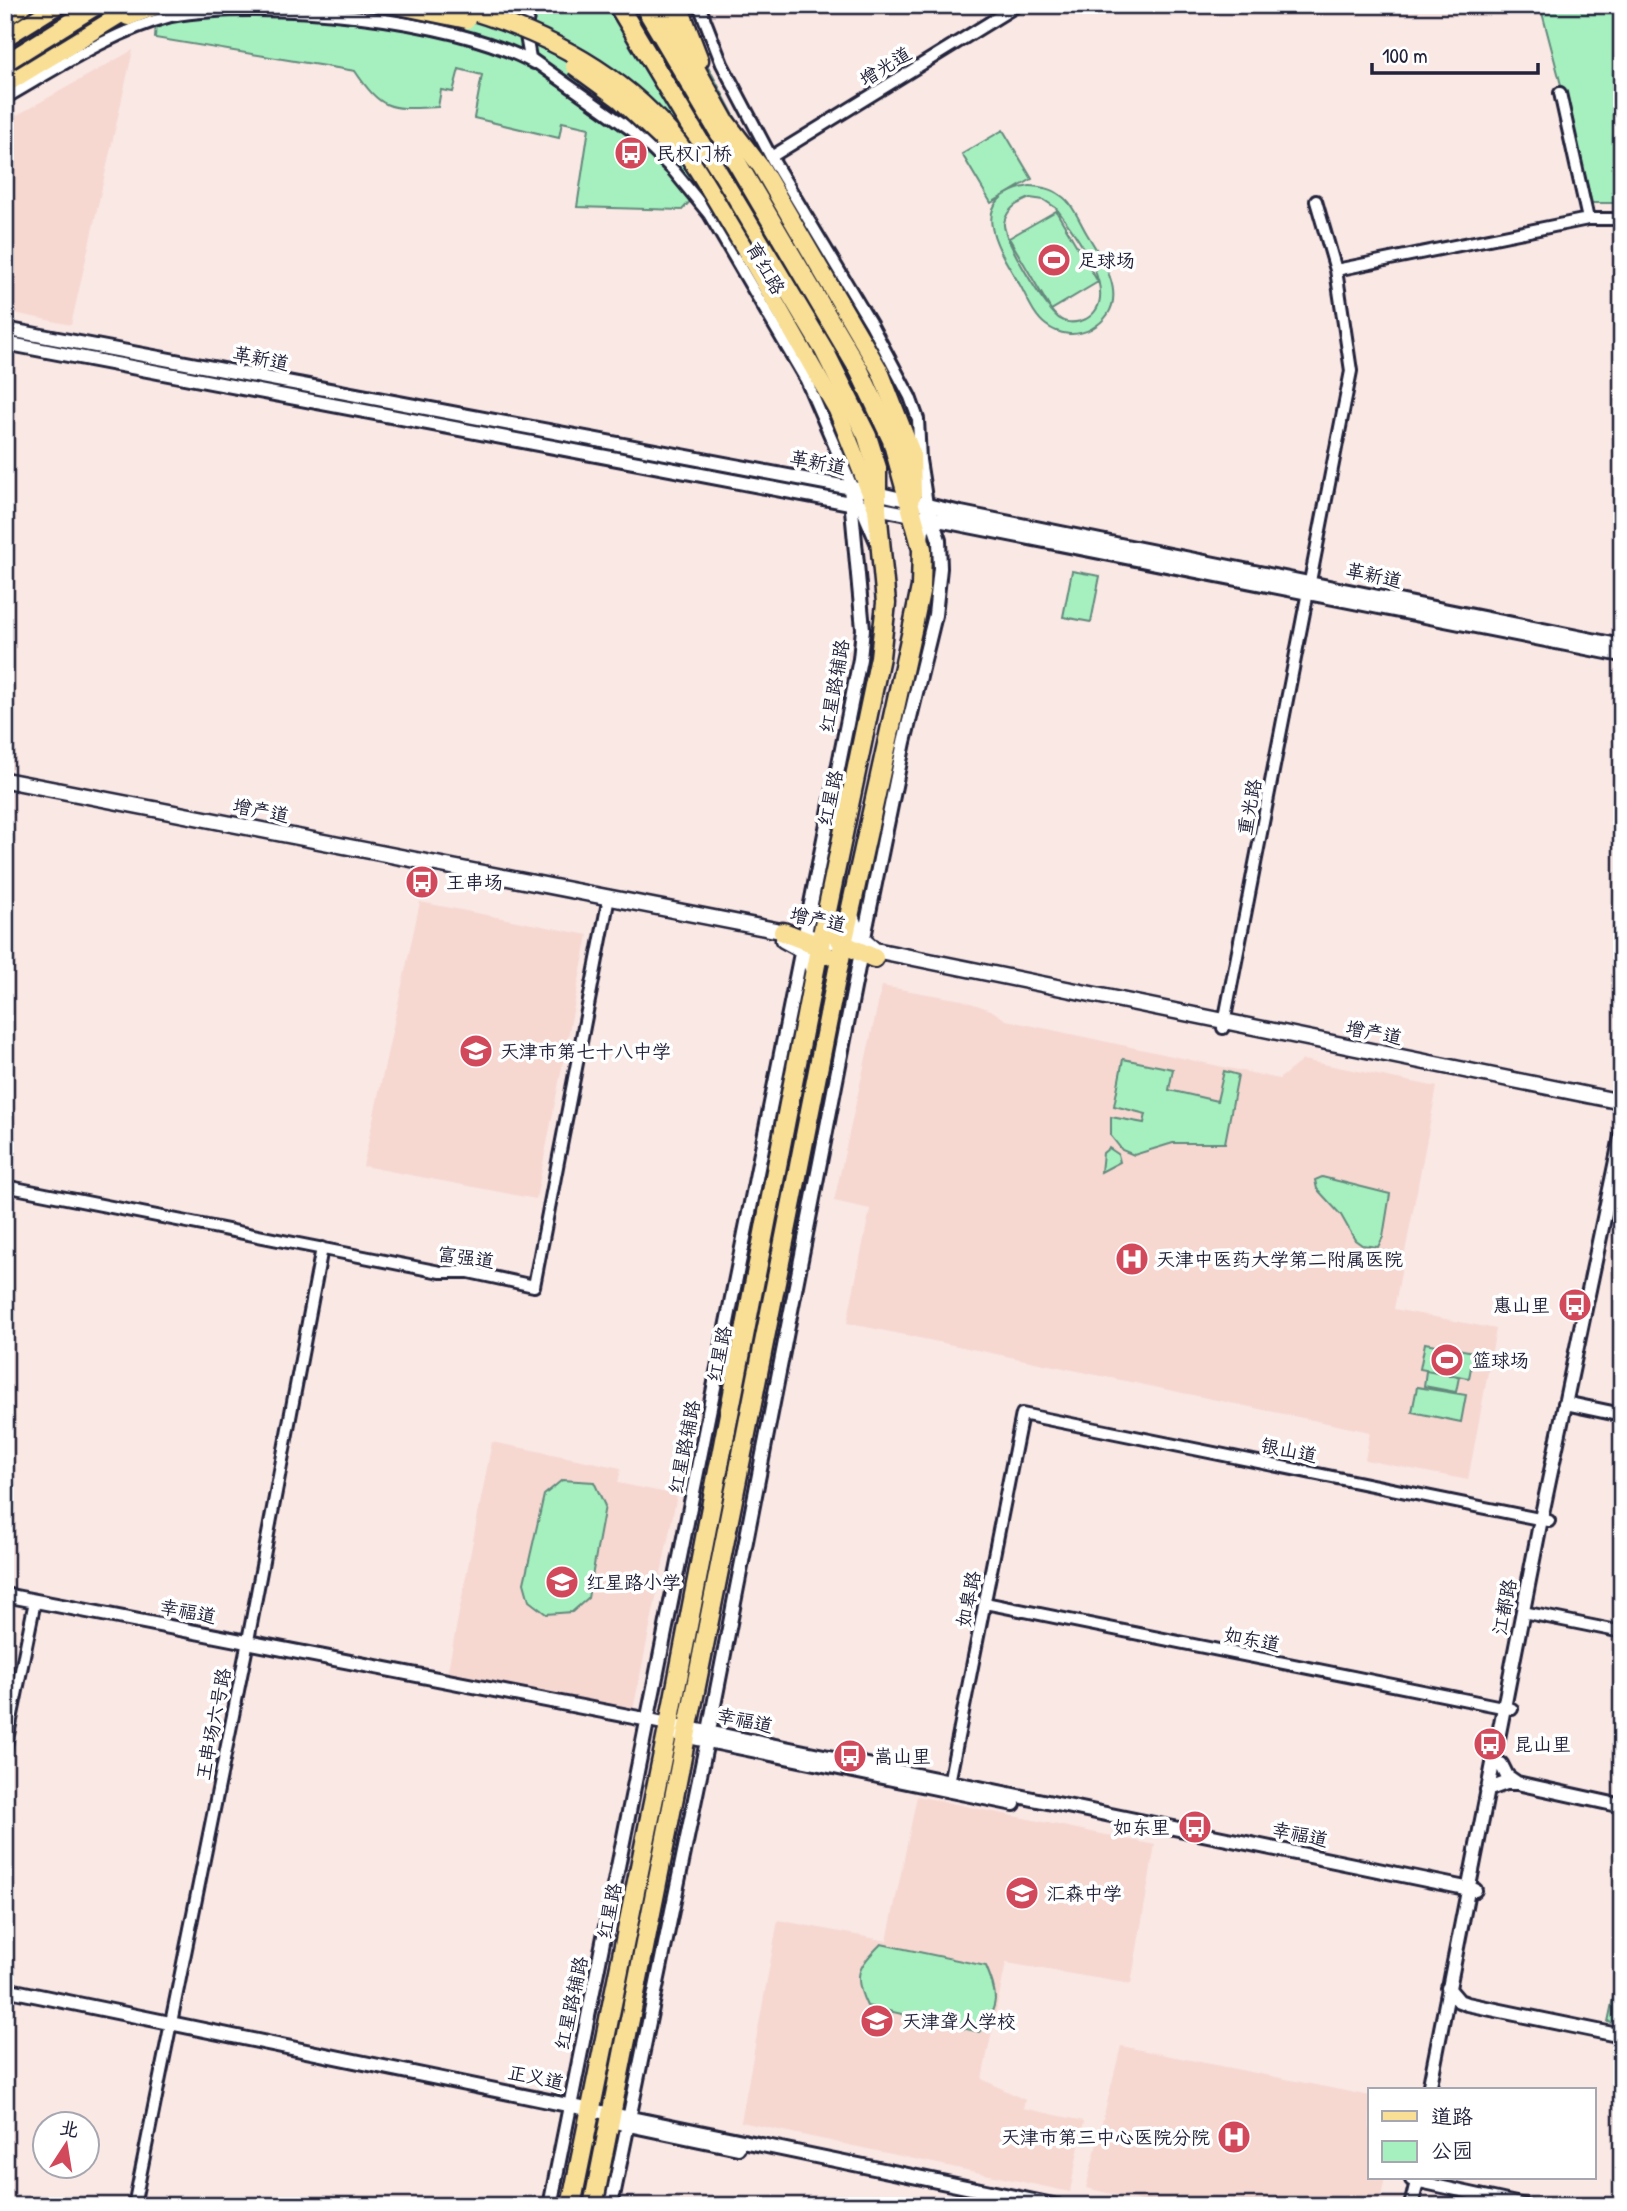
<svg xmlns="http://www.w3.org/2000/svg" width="1627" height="2211" viewBox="0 0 1627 2211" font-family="'Patrick Hand','LXGW WenKai TC',sans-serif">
  <rect width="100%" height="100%" fill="#fae8e4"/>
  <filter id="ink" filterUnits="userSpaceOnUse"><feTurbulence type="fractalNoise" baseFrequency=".0143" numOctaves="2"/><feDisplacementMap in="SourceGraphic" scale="14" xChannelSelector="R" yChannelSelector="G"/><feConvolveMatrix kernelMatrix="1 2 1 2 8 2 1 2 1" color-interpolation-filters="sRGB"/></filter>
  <g filter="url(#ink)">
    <path fill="#f6d8d1" d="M133 50 71 325 5 311V122Z
      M420 902 588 935 536 1199 363 1166Z
      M882 986 962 1000 991 1010 1006 1020 1279 1079 1303 1060 1437 1087 1394 1309 1496 1329 1468 1480 1365 1460 1370 1432 847 1323 870 1209 834 1201Z
      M492 1442 621 1468 618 1483 677 1495 633 1710 447 1675Z
      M917 1796 1155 1845 1131 1984 1006 1963 982 2079 1025 2100 1023 2108 1084 2121 1070 2192 741 2122 778 1920 887 1941Z
      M1121 2046 1370 2096V2178H1385L1379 2206H1163L1086 2188Z"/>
    <path fill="#a6f0bf" stroke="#64897d" stroke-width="2" fill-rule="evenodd" d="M157 5H682L704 59 747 140 682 210 577 207 589 128 562 122 559 138 474 118 482 75 459 69 453 92 441 90 438 107C392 109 383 113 355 71L155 38Z
      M1540 5H1622V203H1592Z
      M1003 130 1032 179 991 203 962 154Z
      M1030 186C1040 187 1051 188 1060 195 1073 203 1079 221 1087 234 1105 264 1134 305 1091 329 1076 337 1059 335 1046 325 1034 316 1027 298 1020 285 1000 252 962 198 1030 186ZM1030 198 1044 200 1056 208C1073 231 1125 297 1086 319 1077 323 1068 324 1060 319 1047 312 1002 237 1004 223 1007 208 1018 203 1030 198Z
      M1056 211 1098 282 1051 310 1009 238Z
      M1072 571 1100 576 1091 622 1063 617Z
      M1123 1059 1173 1069 1169 1090 1217 1101 1224 1071 1238 1075 1225 1143H1173L1134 1155 1122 1150 1111 1136V1117L1144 1123 1146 1114 1114 1106Z
      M1109 1148 1118 1154 1120 1162 1101 1172 1103 1153Z
      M1322 1177 1390 1194 1383 1237 1378 1247 1362 1245 1355 1240 1341 1215 1317 1189 1315 1180Z
      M1425 1343 1474 1352 1469 1378 1420 1369Z
      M1426 1371 1459 1377 1456 1392 1424 1386Z
      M1417 1387 1466 1395 1461 1422 1412 1412Z
      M562 1480 594 1482 605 1506 588 1598 572 1612 546 1614 529 1601 524 1583 544 1495Z
      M881 1944 986 1966C998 1995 1000 2006 979 2032L867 2006C852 1975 858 1967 881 1944Z
      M1622 1956V2025L1608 2022Z"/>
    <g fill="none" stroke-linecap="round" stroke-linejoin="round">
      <defs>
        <path id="minor" d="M531 5 525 30 530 58 633 131 673 170 709 214 806 380 876 542
          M699 5 722 64 771 157 871 324 910 397 918 419 920 460 927 504 923 539
          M5 6 6 5
          M1560 93 1588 219
          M5 98C59 67 111 32 171 16 264 0 450 17 534 63
          M771 157 1018 5
          M1316 201 1336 270
          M1223 1028 1351 371 1336 270 1588 219H1622
          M5 1186 440 1272H469L534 1286 609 897
          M985 1603 1512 1709
          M1523 1612 1622 1632
          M5 1750 35 1601
          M948 1788 1022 1414 1549 1521
          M1411 2180 1530 2206
          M134 2206 246 1651 322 1248"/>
        <path id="tertiary" d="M5 329 868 491 961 513 1622 646
          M5 343 913 515 1622 655
          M1565 1403 1622 1415
          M5 1595 649 1720 1475 1890
          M679 1735 1014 1804
          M1501 1764 1507 1776 1517 1783
          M1487 1790 1506 1783H1517L1622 1806
          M1448 1988 1459 2001 1467 2004 1622 2036
          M5 1989 1058 2206
          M1429 2090 1541 1519 1622 1132
          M619 2123 738 2148
          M550 2206 860 659 863 629 850 488
          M611 2206 707 1741 863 942 904 742 935 615 940 568 939 540 927 504
          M1411 2206 1418 2178"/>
        <path id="secondary" d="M5 780 791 933
          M850 913 859 936 875 950
          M811 937 1622 1102
          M783 940 805 952 814 973"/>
        <path id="primary" d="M661 5 725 120 761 167 880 371 912 453 913 495
          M679 5 700 60
          M128 17 159 5
          M5 18 24 5
          M5 38 58 5
          M5 63 98 5
          M5 85 136 5
          M745 249 837 410 876 508"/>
        <path id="trunk" d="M783 932 809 942 826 955
          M836 935 845 945 874 958
          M571 2206 669 1724 819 949 880 657 886 603 877 509V468L867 436 824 350 618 5
          M593 2206 843 944 913 626 921 587 922 549 892 440 859 370 644 5"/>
      </defs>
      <use href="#minor" stroke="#22223b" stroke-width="16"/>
      <use href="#tertiary" stroke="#22223b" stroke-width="18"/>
      <use href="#secondary" stroke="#22223b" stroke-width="19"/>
      <use href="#primary" stroke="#22223b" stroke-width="21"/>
      <use href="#trunk" stroke="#22223b" stroke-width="23"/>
      <use href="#minor" stroke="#fff" stroke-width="10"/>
      <use href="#tertiary" stroke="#fff" stroke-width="12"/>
      <use href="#secondary" stroke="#fff" stroke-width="14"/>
      <use href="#primary" stroke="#f9df96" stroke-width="16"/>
      <use href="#trunk" stroke="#f9df96" stroke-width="18"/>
      <defs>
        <path id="primary-bridge" d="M394 5 467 20
          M450 5C541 30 630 73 686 153 707 183 725 217 745 249
          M574 66 619 99 669 146"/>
      </defs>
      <use href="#primary-bridge" stroke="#22223b" stroke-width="21" stroke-linecap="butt"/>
      <use href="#primary-bridge" stroke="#f9df96" stroke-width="16"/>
    </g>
  </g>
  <defs>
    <symbol id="bus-disc" viewBox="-11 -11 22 22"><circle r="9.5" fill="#d1495b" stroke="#fff"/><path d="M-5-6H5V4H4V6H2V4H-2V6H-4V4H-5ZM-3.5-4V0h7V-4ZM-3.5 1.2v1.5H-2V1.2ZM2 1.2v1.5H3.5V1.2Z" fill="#fff"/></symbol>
    <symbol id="stadium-disc" viewBox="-11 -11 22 22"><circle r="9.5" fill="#d1495b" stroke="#fff"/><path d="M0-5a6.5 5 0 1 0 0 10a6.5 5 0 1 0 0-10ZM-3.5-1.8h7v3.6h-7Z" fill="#fff"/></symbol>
    <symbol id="school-disc" viewBox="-11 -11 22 22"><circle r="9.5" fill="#d1495b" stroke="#fff"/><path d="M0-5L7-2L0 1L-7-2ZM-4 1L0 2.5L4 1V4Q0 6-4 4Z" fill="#fff"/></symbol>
    <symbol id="hospital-disc" viewBox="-11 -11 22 22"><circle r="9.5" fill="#d1495b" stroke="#fff"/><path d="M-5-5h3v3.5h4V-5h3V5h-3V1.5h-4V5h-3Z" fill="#fff"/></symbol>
  </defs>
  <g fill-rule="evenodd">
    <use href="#bus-disc" x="612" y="134" width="38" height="38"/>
    <use href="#stadium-disc" x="1035" y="241" width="38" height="38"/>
    <use href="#bus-disc" x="403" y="863" width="38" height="38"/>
    <use href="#school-disc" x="457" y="1032" width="38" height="38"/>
    <use href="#hospital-disc" x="1113" y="1240" width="38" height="38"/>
    <use href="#bus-disc" x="1556" y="1286" width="38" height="38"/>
    <use href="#stadium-disc" x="1428" y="1341" width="38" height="38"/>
    <use href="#school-disc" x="543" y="1563" width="38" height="38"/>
    <use href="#bus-disc" x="1471" y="1725" width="38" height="38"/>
    <use href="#bus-disc" x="831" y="1737" width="38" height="38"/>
    <use href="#bus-disc" x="1176" y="1808" width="38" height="38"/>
    <use href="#school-disc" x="1003" y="1874" width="38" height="38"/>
    <use href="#school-disc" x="858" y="2002" width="38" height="38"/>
    <use href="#hospital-disc" x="1215" y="2118" width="38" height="38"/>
  </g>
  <g text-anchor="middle" stroke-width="7" stroke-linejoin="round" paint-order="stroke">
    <g font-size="19" fill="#22223b" stroke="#fff">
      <text transform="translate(885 66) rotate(-32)" y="7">增光道</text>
      <text transform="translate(766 268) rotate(60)" y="7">育红路</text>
      <text transform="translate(261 358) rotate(11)" y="7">革新道</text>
      <text transform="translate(818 462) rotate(11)" y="7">革新道</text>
      <text transform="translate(1374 575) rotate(12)" y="7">革新道</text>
      <text transform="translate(834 686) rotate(-80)" y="7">红星路辅路</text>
      <text transform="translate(830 798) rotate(-78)" y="7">红星路</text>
      <text transform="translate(1249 807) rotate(-79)" y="7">重光路</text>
      <text transform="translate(261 810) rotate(11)" y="7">增产道</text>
      <text transform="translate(818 919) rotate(12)" y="7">增产道</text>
      <text transform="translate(1374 1032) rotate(11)" y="7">增产道</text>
      <text transform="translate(466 1257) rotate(8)" y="7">富强道</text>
      <text transform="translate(719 1354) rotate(-79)" y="7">红星路</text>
      <text transform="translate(684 1447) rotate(-79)" y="7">红星路辅路</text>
      <text transform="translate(1289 1450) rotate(11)" y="7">银山道</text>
      <text transform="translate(968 1599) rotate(-79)" y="7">如皋路</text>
      <text transform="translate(1504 1607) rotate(-79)" y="7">江都路</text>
      <text transform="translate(188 1611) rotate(11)" y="7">幸福道</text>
      <text transform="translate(1252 1639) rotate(11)" y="7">如东道</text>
      <text transform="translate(745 1720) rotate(12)" y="7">幸福道</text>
      <text transform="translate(213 1724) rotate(-79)" y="7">王串场六号路</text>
      <text transform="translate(1300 1834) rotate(12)" y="7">幸福道</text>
      <text transform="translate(609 1911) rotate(-79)" y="7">红星路</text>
      <text transform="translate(571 2003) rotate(-78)" y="7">红星路辅路</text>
      <text transform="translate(536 2077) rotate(12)" y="7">正义道</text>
    </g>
    <g font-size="19" fill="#22223b" stroke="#fff" text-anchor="start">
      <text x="656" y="160">民权门桥</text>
      <text x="1078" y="267">足球场</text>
      <text x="446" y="889">王串场</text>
      <text x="500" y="1058">天津市第七十八中学</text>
      <text x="1156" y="1266">天津中医药大学第二附属医院</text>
      <text x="1550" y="1312" text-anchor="end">惠山里</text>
      <text x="1472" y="1367">篮球场</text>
      <text x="586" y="1589">红星路小学</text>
      <text x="1514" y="1751">昆山里</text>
      <text x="874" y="1763">嵩山里</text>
      <text x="1170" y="1834" text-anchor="end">如东里</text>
      <text x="1046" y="1900">汇森中学</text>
      <text x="902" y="2028">天津聋人学校</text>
      <text x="1210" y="2144" text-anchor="end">天津市第三中心医院分院</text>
    </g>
  </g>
  <rect width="1627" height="2211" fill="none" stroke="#fff" stroke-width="28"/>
  <rect x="14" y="14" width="1599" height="2183" fill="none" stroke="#22223b" stroke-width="2.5" filter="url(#ink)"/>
  <rect x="1368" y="2088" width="228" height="91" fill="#ffffff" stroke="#a7a7b1" stroke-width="2"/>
  <rect x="1382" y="2111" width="35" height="10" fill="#f9df96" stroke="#a7a7b1" stroke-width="2"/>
  <text x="1431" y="2124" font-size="21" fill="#22223b">道路</text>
  <rect x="1382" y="2141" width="35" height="21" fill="#a6f0bf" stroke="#a7a7b1" stroke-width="2"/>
  <text x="1431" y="2158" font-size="21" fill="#22223b">公园</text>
  <g transform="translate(66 2145) rotate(12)"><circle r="33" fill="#ffffff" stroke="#a7a7b1" stroke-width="2"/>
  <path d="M0-5L12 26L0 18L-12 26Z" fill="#d1495b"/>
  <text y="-10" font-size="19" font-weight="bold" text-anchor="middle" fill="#22223b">北</text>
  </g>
  <path d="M1372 63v10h166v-10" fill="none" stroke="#22223b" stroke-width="3.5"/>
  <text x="1382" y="63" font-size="21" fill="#22223b" stroke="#ffffff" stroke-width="5" paint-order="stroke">100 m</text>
</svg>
